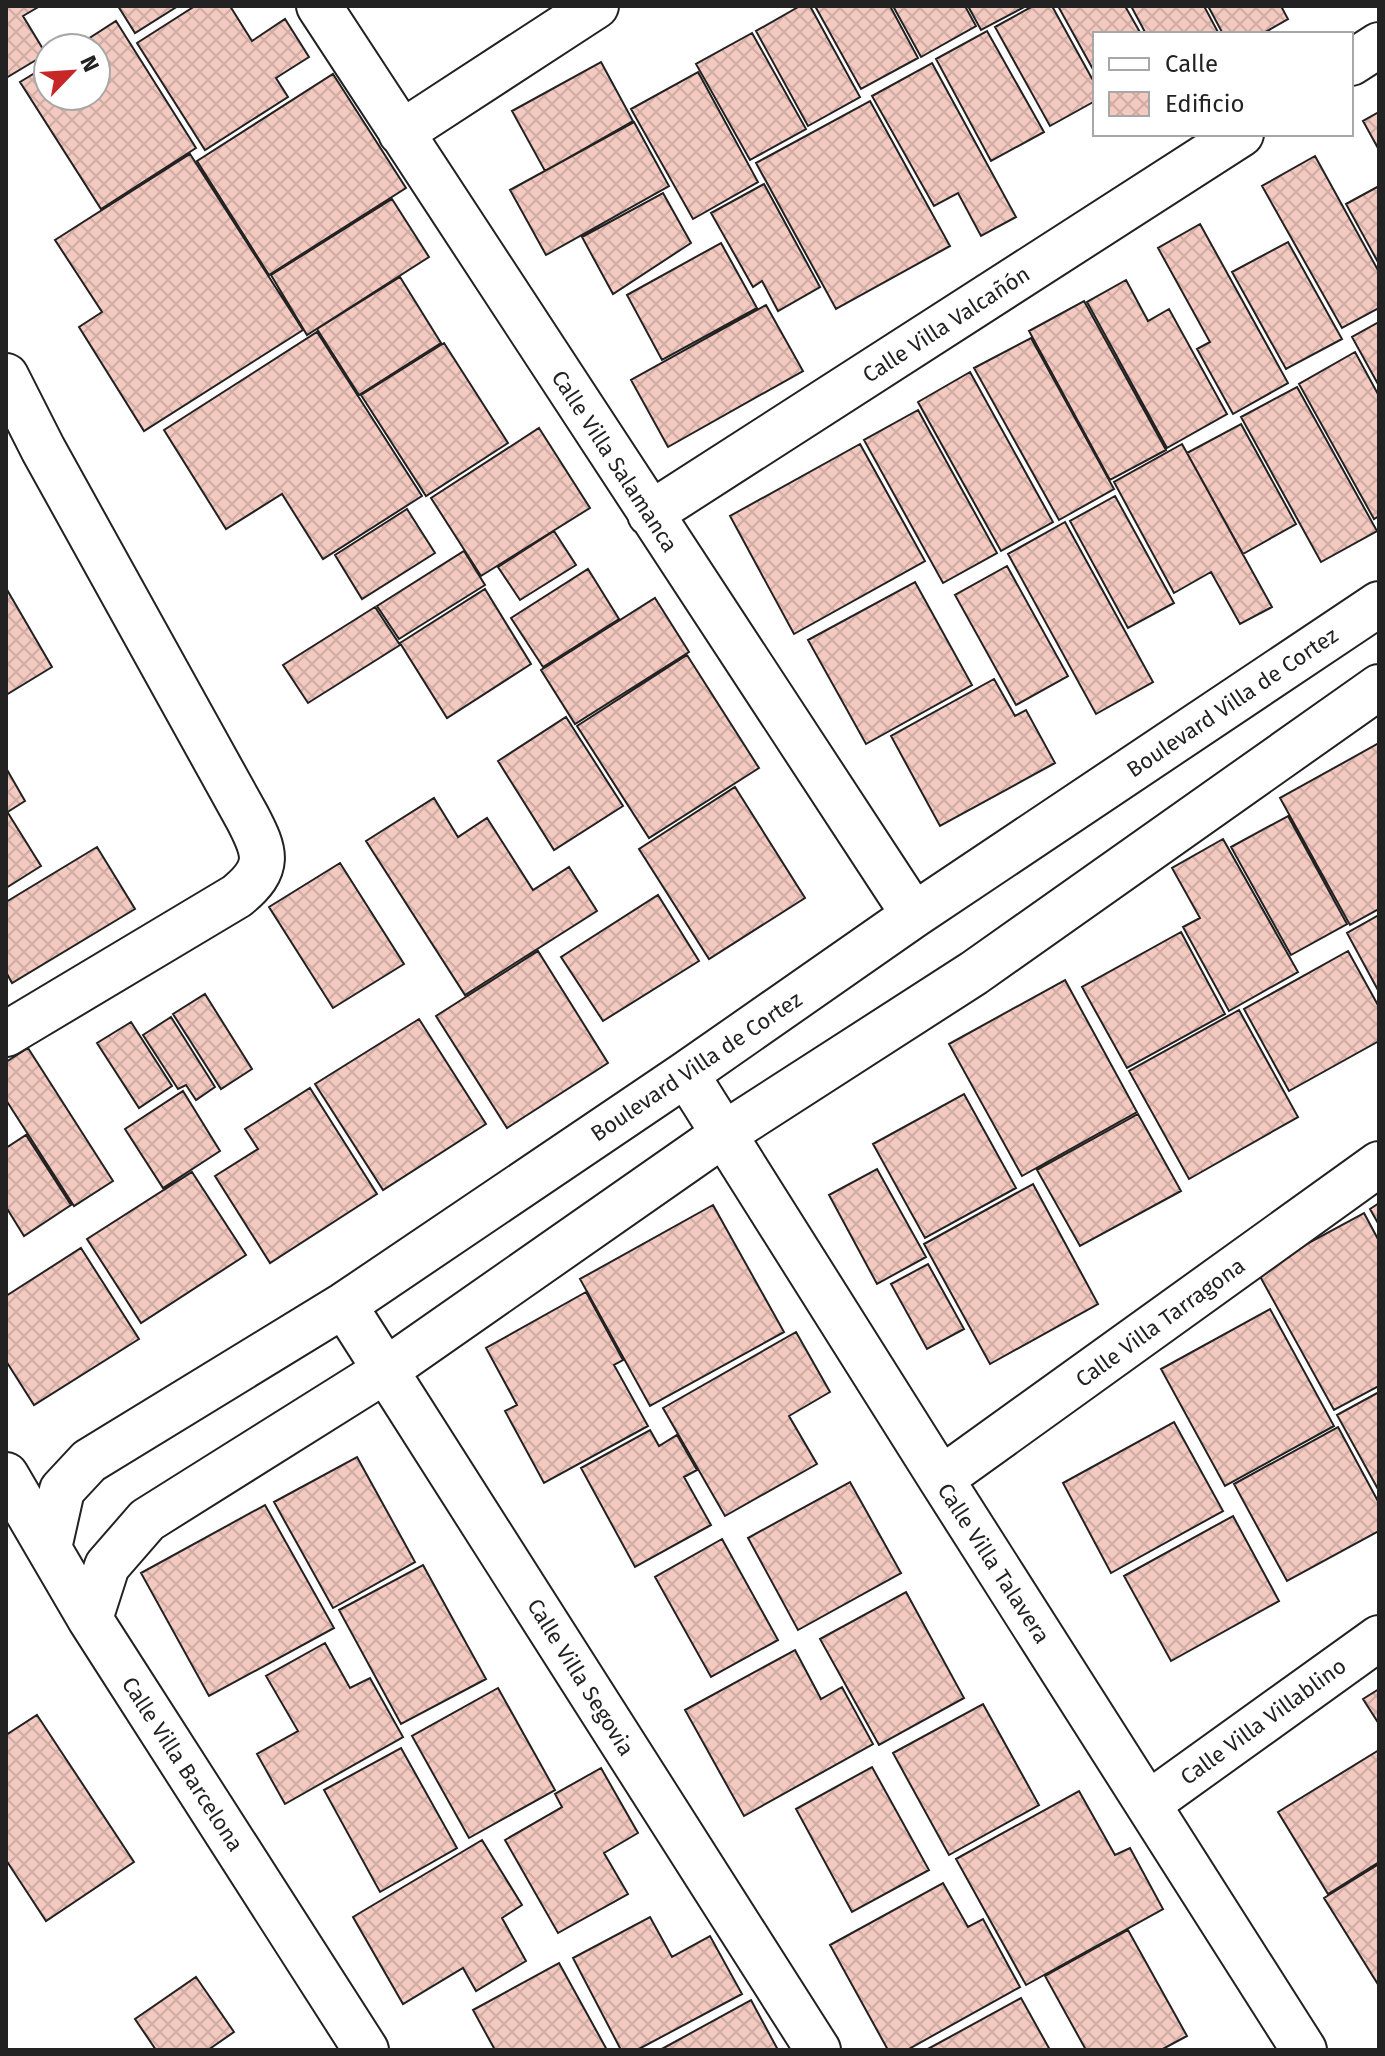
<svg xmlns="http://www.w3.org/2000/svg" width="1385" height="2056" viewBox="0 0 1385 2056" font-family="'Fira Sans',sans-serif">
  <defs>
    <pattern id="building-cross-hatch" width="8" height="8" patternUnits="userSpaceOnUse" patternTransform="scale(2)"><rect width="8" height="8" fill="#f3c9c0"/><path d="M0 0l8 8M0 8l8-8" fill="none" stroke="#d0aca5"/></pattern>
  </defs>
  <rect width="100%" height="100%" fill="#fff"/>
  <path fill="url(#building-cross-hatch)" stroke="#222" stroke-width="2" d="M6 6H40L23 16 46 54 6 78Z
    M118 6H178L135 33Z
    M195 6H230L252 41 285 19 309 57 276 78 288 97 205 150 137 43Z
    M800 6H810L860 97 808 126 756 31Z
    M815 6H890L918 58 861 89Z
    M893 6H965L976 26 921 57Z
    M968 6H1026L981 30Z
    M1033 6H1052L1095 84V101L1050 126 995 27Z
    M1058 6H1125L1141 34H1095V73Z
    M1131 6H1204L1219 34H1146Z
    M1208 6H1281L1288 19 1262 34H1223Z
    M116 21 196 148 101 209 20 82 48 65V96H96V48H74Z
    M987 31 1044 132 991 161 936 59Z
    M752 33 806 129 750 160 696 64Z
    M601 62 633 121 545 171 512 111Z
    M932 63 1016 217 981 236 958 193 934 206 872 96Z
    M698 72 758 182 693 219 631 109Z
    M333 74 406 188 269 275 197 161Z
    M870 101 950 246 836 309 756 163Z
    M1379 112V150L1363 121Z
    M634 122 669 186 546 255 510 190Z
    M190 154 303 330 144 431 79 327 102 312 55 240Z
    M1315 156 1379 272V308L1342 328 1262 186Z
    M764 184 820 287 778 311 762 281 753 287 711 213Z
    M1379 186V264L1346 204Z
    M663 193 691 243 613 294 582 237Z
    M392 199 429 257 307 335 271 275Z
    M1200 224 1288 383 1233 414 1197 349 1210 342 1158 248Z
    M1288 242 1342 339 1286 369 1232 272Z
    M721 243 757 308 662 360 627 295Z
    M400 277 441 343 359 395 317 329Z
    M1126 280 1148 321 1169 309 1227 414 1167 448 1087 302Z
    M1084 301 1166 450 1110 480 1029 331Z
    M766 305 803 371 668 447 631 380Z
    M1379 322V386L1352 337Z
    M317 332 422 496 323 559 282 494 226 529 164 430Z
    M1031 338 1114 489 1059 520 974 368Z
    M444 343 508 443 426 496 361 395Z
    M1355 352 1379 396V516L1374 519 1299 384Z
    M970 372 1053 522 1001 551 918 402Z
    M1297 387 1377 531 1321 562 1241 417Z
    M918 410 997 553 943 583 864 440Z
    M1241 424 1296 524 1243 554 1187 453Z
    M539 428 590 508 481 576 431 498Z
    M860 444 925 561 794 634 730 516Z
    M1182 444 1272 607 1240 624 1211 572 1174 593 1114 482Z
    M1115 496 1174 603 1128 628 1070 521Z
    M407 509 435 553 362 599 335 555Z
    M1065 522 1153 682 1096 714 1008 554Z
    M554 531 576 565 520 600 498 567Z
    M464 551 485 585 399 639 377 606Z
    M1007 566 1068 676 1016 705 955 595Z
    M588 569 619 619 543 667 511 618Z
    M915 582 972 685 866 744 808 640Z
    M6 588 52 667 6 695Z
    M485 589 531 664 447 718 400 643Z
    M655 598 689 652 575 724 541 670Z
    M375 607 400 645 308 703 283 665Z
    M687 655 759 768 649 838 577 726Z
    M994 679 1015 716 1026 710 1055 763 940 826 891 736Z
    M566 717 623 806 554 850 498 761Z
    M1379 743V909L1350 925 1280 798Z
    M6 768 25 801 6 813Z
    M735 787 805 898 709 959 639 849Z
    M434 798 458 837 487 818 533 890 569 867 597 911 465 995 366 841Z
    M8 813 41 866 6 888V815Z
    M1288 816 1347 924 1291 955 1231 847Z
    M1223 839 1298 972 1229 1011 1183 927 1200 918 1172 868Z
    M97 847 135 909 12 983 6 972V902Z
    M340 863 404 964 333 1008 269 907Z
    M658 895 699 961 603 1021 561 957Z
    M1379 915V992L1347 933Z
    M1181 932 1225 1014 1127 1068 1082 987Z
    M538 951 608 1063 507 1128 436 1016Z
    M1348 951 1379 1007V1041L1289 1091 1244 1009Z
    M1065 980 1137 1112 1022 1176 949 1044Z
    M205 994 252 1069 221 1089 173 1014Z
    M1239 1010 1298 1117 1189 1179 1129 1071Z
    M171 1017 215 1087 196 1100 186 1085 178 1089 143 1035Z
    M419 1019 486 1124 383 1190 315 1084Z
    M131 1022 172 1086 139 1108 97 1043Z
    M28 1048 113 1181 74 1206 6 1100V1062Z
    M310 1088 377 1194 270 1263 215 1176 258 1149 245 1129Z
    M183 1091 220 1151 163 1188 125 1129Z
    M964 1094 1016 1188 925 1238 873 1144Z
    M1138 1114 1181 1191 1080 1246 1037 1170Z
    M26 1135 71 1205 24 1236 6 1207V1148Z
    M877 1169 926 1257 877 1284 829 1195Z
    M192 1172 246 1255 141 1323 87 1239Z
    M1033 1184 1098 1304 990 1364 924 1244Z
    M1379 1203V1225L1370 1209Z
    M713 1205 784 1332 650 1406 580 1279Z
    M1364 1213 1379 1241V1386L1334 1410 1257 1271Z
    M81 1248 139 1339 34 1405 6 1361V1296Z
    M928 1264 964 1329 927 1349 891 1284Z
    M586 1292 623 1360 614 1365 648 1426 544 1483 505 1411 517 1405 486 1348Z
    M1270 1309 1334 1426 1225 1486 1161 1369Z
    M796 1332 830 1392 789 1416 817 1464 725 1516 663 1408Z
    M1379 1392V1491L1337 1415Z
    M1174 1422 1223 1511 1111 1573 1063 1483Z
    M1338 1427 1379 1503V1531L1287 1581 1234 1484Z
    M650 1430 659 1446 677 1435 697 1470 684 1477 711 1525 635 1567 581 1468Z
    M357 1457 415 1562 333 1608 274 1502Z
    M850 1482 901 1573 798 1630 748 1538Z
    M265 1505 334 1628 209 1696 141 1573Z
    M1233 1516 1279 1601 1171 1661 1124 1576Z
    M722 1539 778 1640 711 1677 655 1577Z
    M423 1565 486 1679 401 1724 339 1610Z
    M906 1592 964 1698 879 1745 820 1639Z
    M325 1643 350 1688 370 1678 403 1737 285 1804 257 1754 298 1731 266 1676Z
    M795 1650 821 1699 842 1687 873 1744 744 1816 685 1710Z
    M498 1688 555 1790 469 1838 412 1736Z
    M1379 1689V1724L1363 1699Z
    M983 1704 1039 1805 949 1855 893 1753Z
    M37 1715 134 1862 46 1921 6 1860V1735Z
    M401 1748 457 1848 380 1892 324 1790Z
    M1379 1750V1862L1328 1894 1278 1812Z
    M872 1767 929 1870 852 1912 796 1809Z
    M601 1768 638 1833 604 1853 628 1894 558 1933 505 1840 562 1807 555 1794Z
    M1079 1791 1115 1855 1130 1848 1163 1909 1026 1985 956 1859Z
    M482 1840 522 1905 502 1918 526 1961 476 1991 463 1968 403 2004 353 1917Z
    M1379 1864V1986L1324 1898Z
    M943 1883 968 1927 983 1919 1020 1987 907 2050H888L830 1945Z
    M650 1917 672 1957 710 1936 742 1994 637 2050H621L573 1958Z
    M1128 1930 1187 2036 1161 2050H1086L1045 1976Z
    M559 1963 607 2050H495L473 2010Z
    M196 1977 234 2032 208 2050H156L135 2019Z
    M1021 1998 1050 2050H926Z
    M751 2000 778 2050H660Z"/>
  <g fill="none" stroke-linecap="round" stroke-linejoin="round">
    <defs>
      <path id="minor" d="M319 6 914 915
        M1351 63 1379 45
        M401 133 596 6
        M6 376 43 449 247 817C266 853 271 868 237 896L6 1034
        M650 514 1241 134
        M686 1074 941 1479 1304 2050
        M344 1305 818 2050
        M6 1475 90 1619 366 2050
        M941 1479 1379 1164
        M49 1548 62 1490 89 1461 344 1305 686 1074 914 915 1379 604
        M90 1619 107 1566 147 1520 386 1370 724 1134 974 973 1379 687
        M1148 1804 1379 1638"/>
    </defs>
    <use href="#minor" stroke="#222" stroke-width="48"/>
    <use href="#minor" stroke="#fff" stroke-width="44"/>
  </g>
  <g text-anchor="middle" stroke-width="6" stroke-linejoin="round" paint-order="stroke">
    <g font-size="22" fill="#222" stroke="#fff">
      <text transform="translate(946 324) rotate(-33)" y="8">Calle Villa Valcañón</text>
      <text transform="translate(615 461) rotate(57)" y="8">Calle Villa Salamanca</text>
      <text transform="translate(1232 702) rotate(-34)" y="8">Boulevard Villa de Cortez</text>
      <text transform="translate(696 1066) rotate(-34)" y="8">Boulevard Villa de Cortez</text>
      <text transform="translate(1160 1322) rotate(-36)" y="8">Calle Villa Tarragona</text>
      <text transform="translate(994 1563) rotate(57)" y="8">Calle Villa Talavera</text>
      <text transform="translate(581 1677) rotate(58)" y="8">Calle Villa Segovia</text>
      <text transform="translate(1263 1721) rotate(-36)" y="8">Calle Villa Villablino</text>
      <text transform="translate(183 1764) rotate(57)" y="8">Calle Villa Barcelona</text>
    </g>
  </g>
  <rect width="1385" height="2056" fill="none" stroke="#222222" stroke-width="16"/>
  <rect x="1093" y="32" width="260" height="104" fill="#ffffff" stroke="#a7a7a7" stroke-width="2"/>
  <rect x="1109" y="58" width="40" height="12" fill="#ffffff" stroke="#a7a7a7" stroke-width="2"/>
  <text x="1165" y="72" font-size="24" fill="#222222">Calle</text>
  <rect x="1109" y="92" width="40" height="24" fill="url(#building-cross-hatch)" stroke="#a7a7a7" stroke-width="2"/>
  <text x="1165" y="112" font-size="24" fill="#222222">Edificio</text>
  <g transform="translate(72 72) rotate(65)"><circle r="38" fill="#ffffff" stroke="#a7a7a7" stroke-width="2"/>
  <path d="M0-6L14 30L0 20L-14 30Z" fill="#c62828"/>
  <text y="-12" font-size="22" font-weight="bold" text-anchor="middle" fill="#222222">N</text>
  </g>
</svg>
